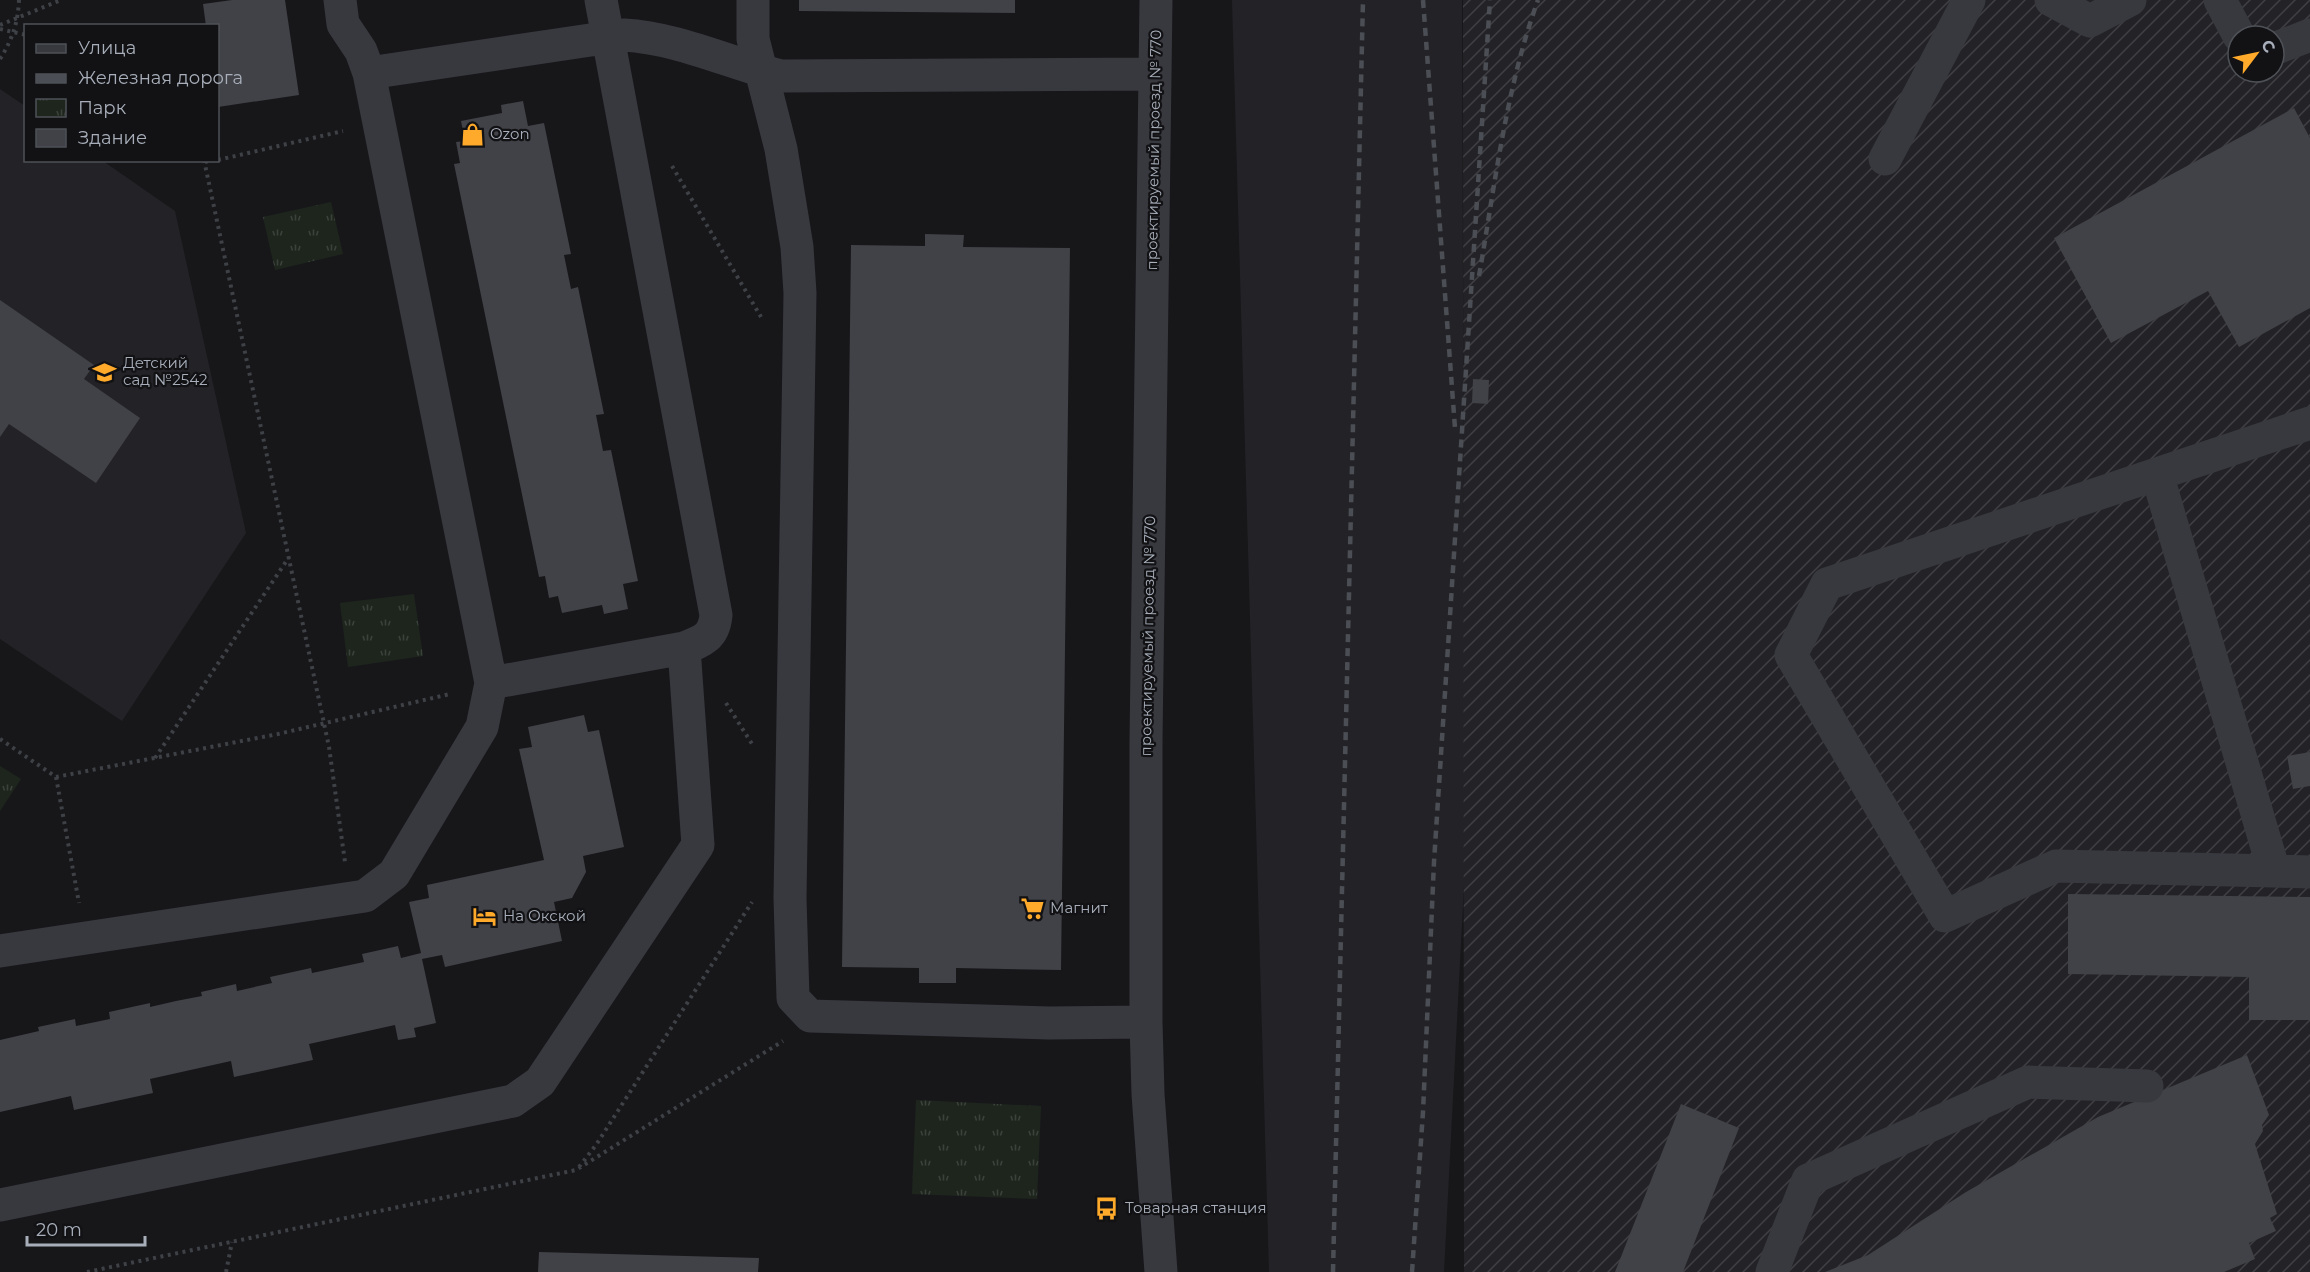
<svg xmlns="http://www.w3.org/2000/svg" width="2310" height="1272" viewBox="0 0 2310 1272" font-family="Montserrat,sans-serif">
  <defs>
    <pattern id="industrial-furrows" width="10" height="10" patternUnits="userSpaceOnUse" patternTransform="scale(1.5)"><rect width="10" height="10" fill="#232327"/><path d="M-1 1l2-2M0 10L10 0M9 11l2-2" fill="none" stroke="#404044"/></pattern>
    <pattern id="park-tufts" width="24" height="20" patternUnits="userSpaceOnUse" patternTransform="scale(1.5)"><rect width="24" height="20" fill="#1d251d"/><path d="M3 7l-1-3M5 7V3M7 7l1-3M15 17l-1-3M17 17v-4M19 17l1-3" fill="none" stroke="#3b423c"/></pattern>
  </defs>
  <rect width="100%" height="100%" fill="#17171a"/>
  <path fill="#232327" d="M1232 0H1462L1465 866 1444 1272H1269Z
    M0 89 25 106 26 160 103 161 175 211 246 533 122 721 0 639Z"/>
  <path fill="url(#industrial-furrows)" fill-rule="evenodd" d="M1463 0H2310V1272H1464ZM2238 36H2274V72H2238Z"/>
  <path fill="url(#park-tufts)" d="M331 202 343 254 275 270 263 217Z
    M414 594 423 656 348 667 340 603Z
    M0 766 21 779 0 811Z
    M916 1100 1041 1106 1037 1199 912 1194Z"/>
  <path fill="#414247" d="M232 0H285L299 95 218 107V26H206L203 4Z
    M799 0H1015V13L799 11Z
    M523 101 528 126 544 123 571 254 564 255 571 289 578 287 604 414 596 415 603 451 611 450 638 581 623 584 628 609 604 614 602 605 562 613 558 596 549 598 545 576 539 577 454 164 460 163 456 142 465 141 461 121 502 113 501 105Z
    M2294 108 2310 138V308L2239 347 2208 291 2111 343 2054 238Z
    M925 234 964 235 963 247 1070 248 1061 970 956 968V983H919V968L842 967 851 245 925 246Z
    M0 300 94 365 84 379 140 418 96 483 9 424 0 437Z
    M1473 379 1489 380 1488 404 1472 403Z
    M584 715 588 732 599 730 624 847 583 856 586 872 572 898 554 902 562 941 445 967 442 955 422 959 436 1023 414 1028 416 1037 398 1040 395 1025 309 1044 313 1060 234 1077 231 1061 150 1079 153 1093 74 1110 71 1096 0 1112V1040L39 1031 38 1027 75 1019 76 1026 110 1019 109 1012 150 1003V1007L176 1001 202 996 201 992 236 984 237 991 272 983 270 977 311 968 312 973 364 962 362 954 398 946 401 958 421 953 409 902 429 898 427 885 544 860 519 749 532 747 528 727Z
    M2310 752V786L2293 789 2287 756Z
    M2068 894 2310 897V1020H2249V977L2068 974Z
    M2247 1055 2269 1115 2262 1125 2263 1131 2255 1144 2277 1214 2270 1218 2276 1231 2249 1243 2255 1259 2224 1272H1825L1868 1255 1966 1192 2098 1117Z
    M1681 1104 1739 1128 1683 1272H1615Z
    M539 1252 759 1258 758 1272H538Z"/>
  <g fill="none" stroke-linecap="round" stroke-linejoin="round">
    <path stroke="#3e4146" stroke-width="4" stroke-dasharray="3 4.5" stroke-linecap="butt" d="M0 25 61 0
      M0 29 26 35
      M0 59C12 40 18 23 19 0
      M204 160 329 747 345 862
      M218 160 343 131
      M205 162 214 160
      M672 166 761 317
      M726 703 754 747
      M0 739 56 777 278 734 450 694
      M155 758 289 557
      M56 777 79 903
      M579 1167 596 1145 752 902
      M87 1272 576 1170 783 1041
      M226 1272 232 1242"/>
    <path stroke="#38393f" stroke-width="33" d="M753 0V39L781 149 797 247 800 293 790 898 793 998 810 1016 1049 1023 1146 1022
      M1156 0 1146 741V1022L1148 1094 1161 1272
      M2051 0 2090 21 2130 0
      M2220 0 2239 36
      M2274 49 2310 35
      M369 73 624 35C678 38 729 63 781 76L1155 74
      M1885 159 1969 0
      M2157 474 2310 423
      M491 683 684 648C703 641 714 637 716 615L601 0
      M2274 871 2157 474 1827 584 1791 655 1945 916 2056 866 2274 871 2310 872
      M0 951 365 896 394 874 482 727 491 683 369 73 361 51 343 24 340 0
      M0 1205 513 1101 540 1082 698 845 684 648
      M1772 1272 1808 1180 2028 1082 2147 1086"/>
    <path stroke="#4b4e54" stroke-width="4.5" stroke-dasharray="8 6" stroke-linecap="butt" d="M1423 0 1455 428
      M1479 276C1495 184 1506 88 1538 0
      M1333 1272 1363 0
      M1412 1272 1423 1112 1434 862 1490 0"/>
  </g>
  <defs>
    <symbol id="shop-bare" viewBox="-9 -9 18 18"><path d="M-5-2.5h2.3a2.7 3.5 0 0 1 5.4 0H5L5.5 6h-11ZM-1.5-2.5h3a1.5 2.3 0 0 0-3 0Z" fill="#ffaa2a" stroke="#121215" stroke-width="2.5" paint-order="stroke"/></symbol>
    <symbol id="school-bare" viewBox="-9 -9 18 18"><path d="M0-5L7-2L0 1L-7-2ZM-4 1L0 2.5L4 1V4Q0 6-4 4Z" fill="#ffaa2a" stroke="#121215" stroke-width="2.5" paint-order="stroke"/></symbol>
    <symbol id="supermarket-bare" viewBox="-9 -9 18 18"><path d="M-6-5.5h2.5l.6 2H6L4.5 2H-2.5L-4.4-4H-6ZM-1.5 3.2a1.3 1.3 0 1 0 .1 0ZM3 3.2a1.3 1.3 0 1 0 .1 0Z" fill="#ffaa2a" stroke="#121215" stroke-width="2.5" paint-order="stroke"/></symbol>
    <symbol id="hotel-bare" viewBox="-9 -9 18 18"><path d="M-6-4.5h1.5V1H6V5H4.5V3h-9V5H-6ZM-4 0a1.8 1.8 0 1 1 3.6 0ZM.5 0V-2.5h3Q6-2.5 6 0Z" fill="#ffaa2a" stroke="#121215" stroke-width="2.5" paint-order="stroke"/></symbol>
    <symbol id="bus-bare" viewBox="-9 -9 18 18"><path d="M-5-6H5V4H4V6H2V4H-2V6H-4V4H-5ZM-3.5-4V0h7V-4ZM-3.5 1.2v1.5H-2V1.2ZM2 1.2v1.5H3.5V1.2Z" fill="#ffaa2a" stroke="#121215" stroke-width="2.5" paint-order="stroke"/></symbol>
  </defs>
  <g fill-rule="evenodd">
    <use href="#shop-bare" x="456" y="118" width="33" height="33"/>
    <use href="#school-bare" x="88" y="356" width="33" height="33"/>
    <use href="#supermarket-bare" x="1016" y="892" width="33" height="33"/>
    <use href="#hotel-bare" x="468" y="900" width="33" height="33"/>
    <use href="#bus-bare" x="1090" y="1192" width="33" height="33"/>
  </g>
  <g text-anchor="middle" stroke-width="4.5" stroke-linejoin="round" paint-order="stroke">
    <g font-size="15" fill="#a8afba" stroke="#121215" text-anchor="start">
      <text x="490" y="139">Ozon</text>
      <text x="123" y="368">Детский<tspan x="123" dy="17">сад №2542</tspan></text>
      <text x="1050" y="913">Магнит</text>
      <text x="503" y="921">На Окской</text>
      <text x="1125" y="1213">Товарная станция</text>
    </g>
    <g font-size="15" fill="#a8afba" stroke="#121215">
      <text transform="translate(1154 150) rotate(-89)" y="5">проектируемый проезд № 770</text>
      <text transform="translate(1148 636) rotate(-89)" y="5">проектируемый проезд № 770</text>
    </g>
  </g>
  <rect x="24" y="24" width="195" height="138" fill="#121215" stroke="#4e5157" stroke-width="1.5"/>
  <rect x="36" y="44" width="30" height="9" fill="#38393f" stroke="#4e5157" stroke-width="1.5"/>
  <text x="78" y="54" font-size="18" fill="#a8afba">Улица</text>
  <rect x="36" y="74" width="30" height="9" fill="#4b4e54" stroke="#4e5157" stroke-width="1.5"/>
  <text x="78" y="84" font-size="18" fill="#a8afba">Железная дорога</text>
  <rect x="36" y="99" width="30" height="18" fill="url(#park-tufts)" stroke="#4e5157" stroke-width="1.5"/>
  <text x="78" y="114" font-size="18" fill="#a8afba">Парк</text>
  <rect x="36" y="129" width="30" height="18" fill="#414247" stroke="#4e5157" stroke-width="1.5"/>
  <text x="78" y="144" font-size="18" fill="#a8afba">Здание</text>
  <g transform="translate(2256 54) rotate(58)"><circle r="28" fill="#121215" stroke="#4e5157" stroke-width="1.5"/>
  <path d="M0-4.5L10 22L0 15L-10 22Z" fill="#ffaa2a"/>
  <text y="-9" font-size="16" font-weight="bold" text-anchor="middle" fill="#a8afba">С</text>
  </g>
  <path d="M27 1236v9h118v-9" fill="none" stroke="#a8afba" stroke-width="3"/>
  <text x="36" y="1236" font-size="18" fill="#a8afba" stroke="#121215" stroke-width="4.5" paint-order="stroke">20 m</text>
</svg>
